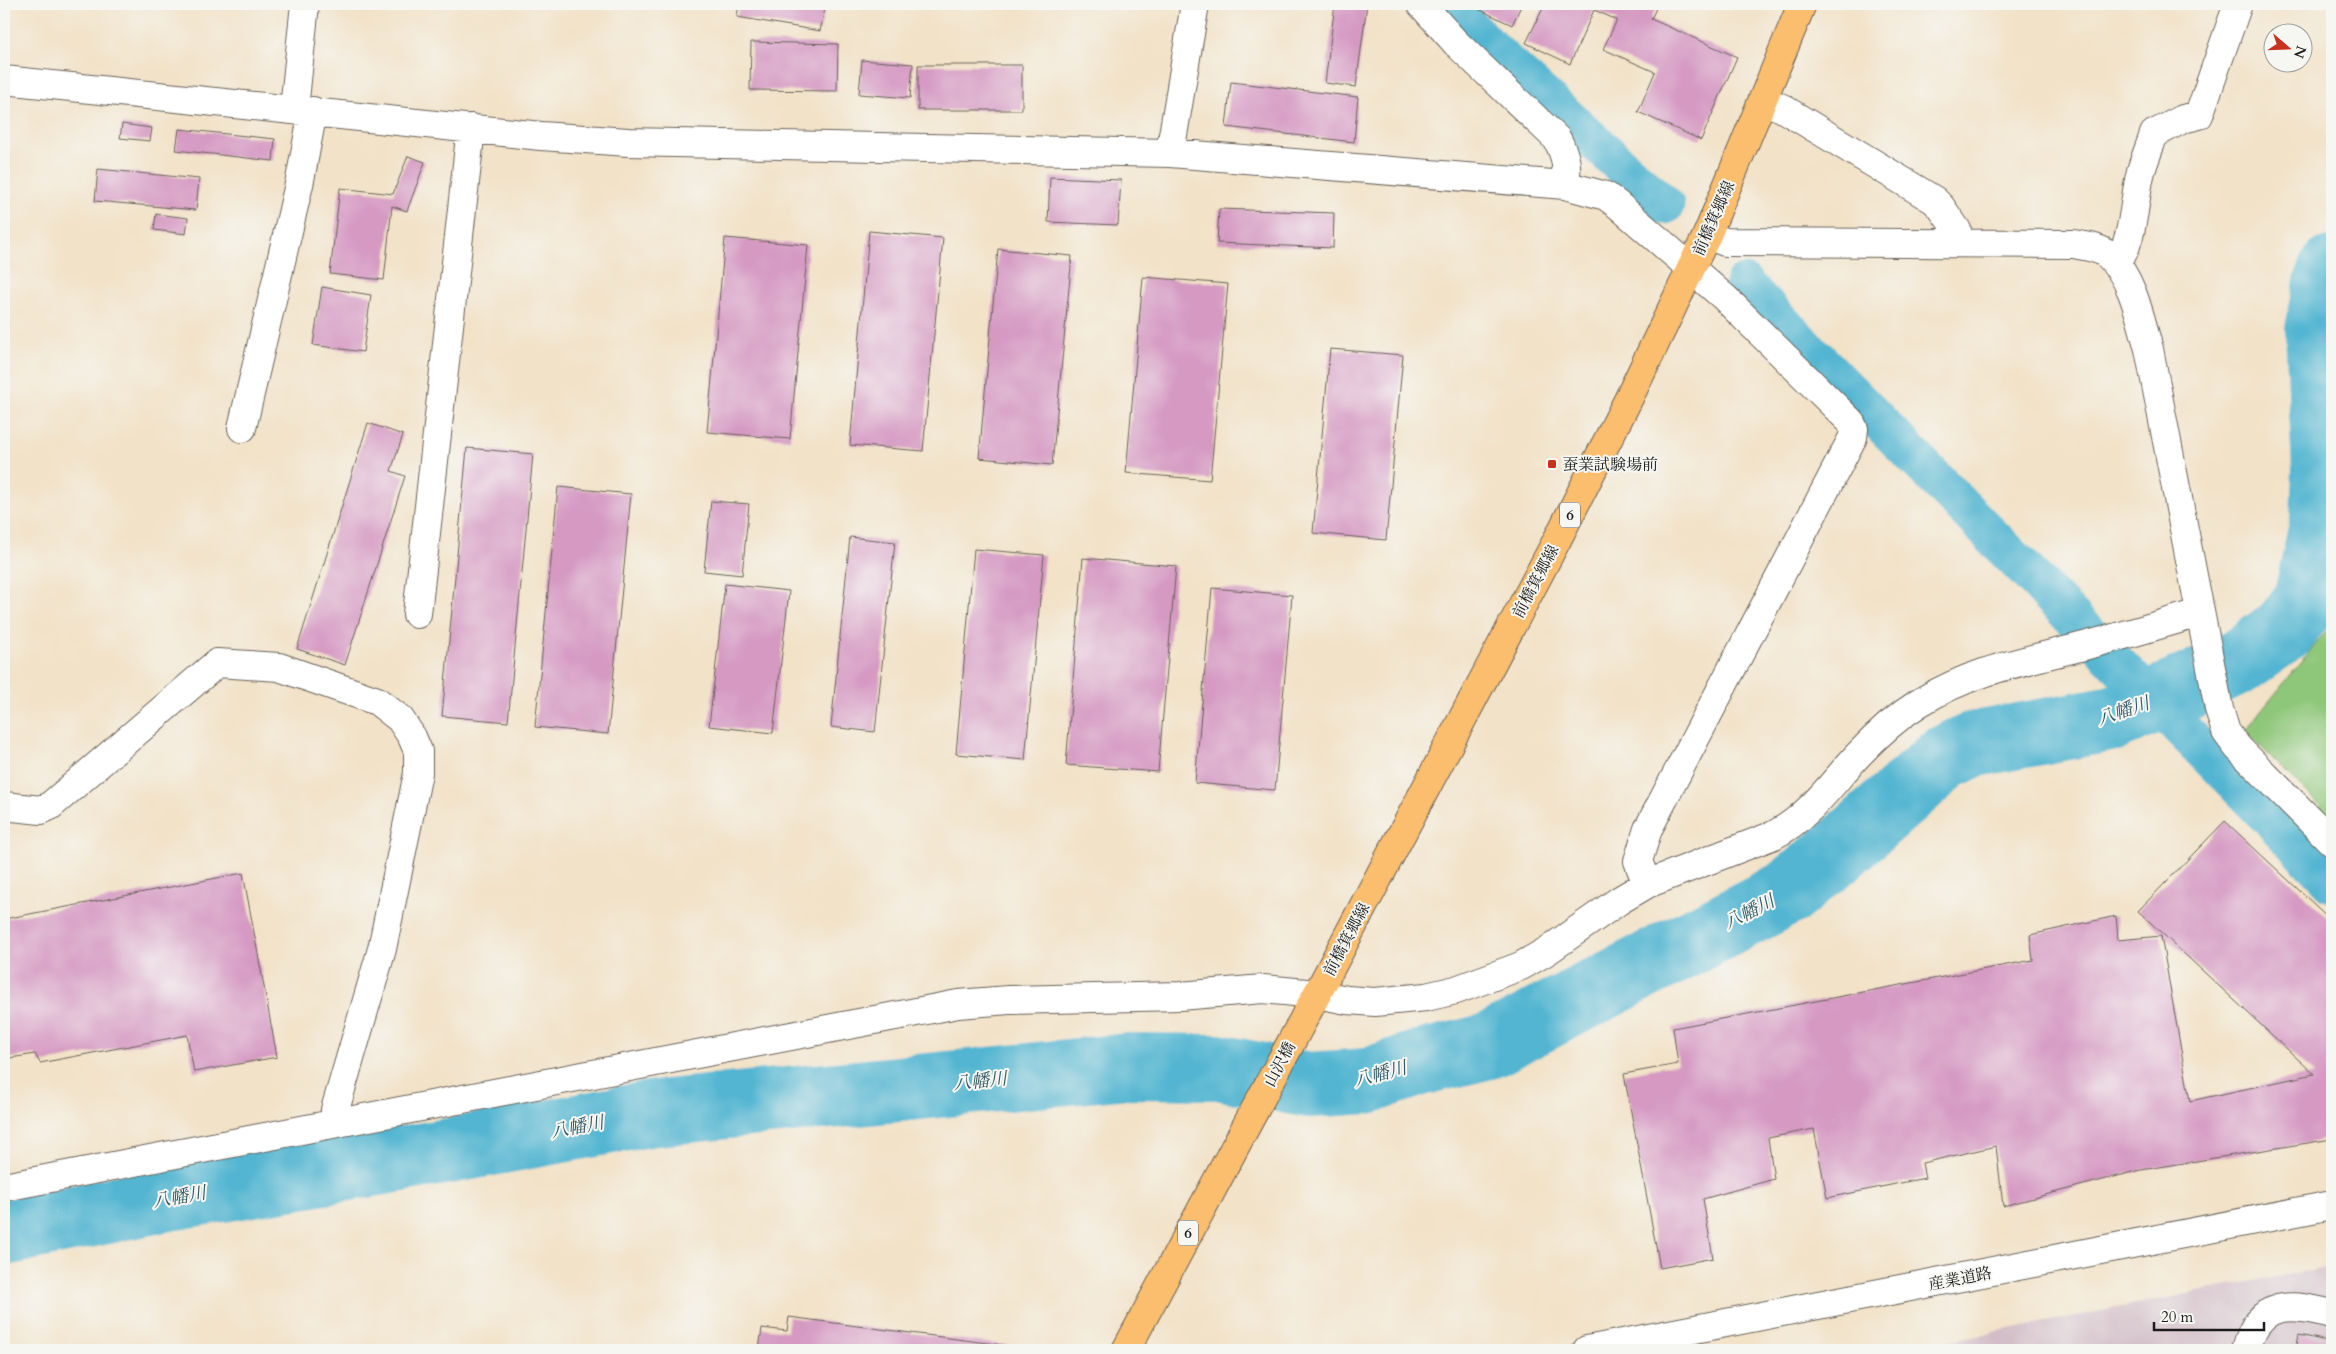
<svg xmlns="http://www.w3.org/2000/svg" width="2336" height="1354" viewBox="0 0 2336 1354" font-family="Cardo,'Noto Serif JP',serif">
  <rect width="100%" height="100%" fill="#f6f6f2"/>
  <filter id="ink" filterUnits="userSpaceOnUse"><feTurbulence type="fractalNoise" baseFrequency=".02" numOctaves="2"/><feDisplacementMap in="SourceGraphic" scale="10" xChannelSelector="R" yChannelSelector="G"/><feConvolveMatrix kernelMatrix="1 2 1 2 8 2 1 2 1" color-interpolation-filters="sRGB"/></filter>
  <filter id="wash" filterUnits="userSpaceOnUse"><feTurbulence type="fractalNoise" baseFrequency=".0096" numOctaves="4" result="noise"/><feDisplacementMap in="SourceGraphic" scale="20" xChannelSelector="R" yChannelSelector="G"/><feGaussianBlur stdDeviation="1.12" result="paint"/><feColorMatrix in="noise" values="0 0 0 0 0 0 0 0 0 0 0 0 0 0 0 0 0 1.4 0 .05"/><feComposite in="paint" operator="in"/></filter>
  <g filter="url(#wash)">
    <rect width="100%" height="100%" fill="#f2e2c8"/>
    <path fill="#d2bdc7" d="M2332 1266V1350H1900L1993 1332Z"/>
    <path fill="#8fc77a" stroke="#56724b" d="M2332 624V818L2245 731Z"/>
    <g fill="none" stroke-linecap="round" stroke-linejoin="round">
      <path stroke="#52b5d1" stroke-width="39" d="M1446 4 1499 56 1665 205
        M1744 284 2332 882"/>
      <path stroke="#52b5d1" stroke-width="66" d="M4 1233 163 1199 443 1152 648 1114 1128 1066 1218 1067 1309 1085 1367 1081 1420 1063 1489 1046 1787 893 1839 851 1945 758 1971 745 2114 718 2179 691 2237 663 2285 629 2306 600 2323 520 2325 471 2318 330 2327 284 2332 269"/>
    </g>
    <g id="blocks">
      <path fill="#d599c2" d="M739 4H826L820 31 737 17Z
        M1335 4H1367L1356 87 1325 83Z
        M1468 4H1522L1512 25Z
        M1545 4H1658L1651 19 1737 57 1701 140 1638 112 1655 72 1603 49 1617 20 1594 10 1570 64 1526 43Z
        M751 42 838 44 837 91 750 90Z
        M862 60 913 64 910 98 859 94Z
        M918 65H1022V110H918Z
        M1231 82 1358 97 1354 142 1226 127Z
        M122 124 152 128 150 141 120 138Z
        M179 129 275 139 273 161 176 150Z
        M408 156 425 162 407 211 392 206 384 280 330 274 340 188 393 194Z
        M98 169 199 179 196 210 95 201Z
        M1050 177 1121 180 1118 225 1048 222Z
        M1219 209 1334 213 1333 248 1217 243Z
        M156 214 188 218 186 234 154 230Z
        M869 231 943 238 923 451 850 445Z
        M725 238 808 245 790 439 707 432Z
        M998 249 1072 256 1052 465 979 458Z
        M1143 277 1228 284 1210 480 1126 473Z
        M322 287 371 295 363 352 313 345Z
        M1330 349 1403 355 1386 540 1313 533Z
        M368 423 403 435 391 471 405 476 345 665 297 649Z
        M467 448 533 454 508 722 442 716Z
        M558 487 631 494 608 734 535 727Z
        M711 501 749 504 742 575 704 571Z
        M850 537 895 542 875 732 831 727Z
        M974 549 1044 555 1025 760 956 754Z
        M1083 558 1176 566 1158 772 1066 765Z
        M725 584 789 591 773 733 709 726Z
        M1212 588 1292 595 1275 790 1195 783Z
        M2225 821 2332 921V1139L2141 1170 2003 1206 1996 1146 1922 1163 1925 1178 1827 1198 1814 1129 1768 1138 1774 1179 1703 1199 1713 1258 1660 1268 1624 1074 1678 1064 1673 1028 2033 960 2030 935 2116 916 2118 940 2161 936 2190 1101 2314 1074 2138 911Z
        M243 873 277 1057 194 1072 187 1035 40 1063 35 1054 4 1059V919Z
        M789 1317 1025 1348 1016 1350H759L762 1328 787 1331Z
        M2299 1335 2332 1342V1350H2296Z"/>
    </g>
  </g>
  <g filter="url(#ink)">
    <use href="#blocks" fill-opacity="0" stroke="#676158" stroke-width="1"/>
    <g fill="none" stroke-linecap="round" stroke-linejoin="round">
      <defs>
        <path id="minor" d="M1421 4 1456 43 1557 139C1566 156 1568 167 1565 185
          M4 80 541 136 628 142 1170 153 1565 185 1606 196 1618 205 1725 298 1850 421 1854 429 1853 437 1648 829 1638 861 1647 884
          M1763 100 1782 108 1934 200 1941 207 1957 230V243
          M294 109 305 4
          M1170 153 1195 4
          M1707 235 1725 242 2073 244C2085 246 2100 247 2109 256 2133 279 2140 318 2149 349L2219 709 2226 732 2238 748 2332 842
          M2116 265C2135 238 2133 202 2141 171 2145 158 2150 146 2154 134L2183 119 2199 115 2238 4
          M242 428 300 180 313 111
          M417 614 471 128
          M4 806 41 810 50 806 217 663 279 667 377 701 400 719 412 737 418 751V773L382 949 335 1110 337 1123
          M4 1187 958 1004 1009 1000 1180 996 1263 989 1317 994 1347 1000 1375 1002 1426 997 1456 990 1521 966 1547 951 1620 900 1647 884 1774 835C1810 816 1831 784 1858 755 1876 736 1897 717 1919 703 1969 672 2020 662 2076 648 2117 638 2158 625 2199 613
          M1587 1350 2332 1205
          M2246 1350C2258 1298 2292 1304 2332 1314"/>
        <path id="major" d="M1126 1350 1317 994 1557 540 1629 398 1707 235 1802 4"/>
      </defs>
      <use href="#minor" stroke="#676158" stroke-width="30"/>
      <use href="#major" stroke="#676158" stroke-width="30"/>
      <use href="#minor" stroke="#fff" stroke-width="28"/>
      <use href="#major" stroke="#fbbd6e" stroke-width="28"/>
    </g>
  </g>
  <rect fill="#c8321e" stroke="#f6f6f2" stroke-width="2" x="1547" y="459" width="10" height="10" rx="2.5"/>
  <g text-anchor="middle" stroke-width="4" stroke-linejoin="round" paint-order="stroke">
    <g fill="#f6f6f2" stroke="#5d5d5c" stroke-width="1">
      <rect x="1560" y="502.5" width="20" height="25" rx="4"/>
      <rect x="1178" y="1220.5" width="20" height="25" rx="4"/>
    </g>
    <g font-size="15" font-weight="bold" fill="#1c1c1c">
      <text x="1570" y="520">6</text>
      <text x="1188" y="1238">6</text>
    </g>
    <g font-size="16" fill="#1c1c1c" stroke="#f6f6f2">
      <text transform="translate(1713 218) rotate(-66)" y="6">前橋箕郷線</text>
      <text transform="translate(1535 581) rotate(-62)" y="6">前橋箕郷線</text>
      <text transform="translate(1346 939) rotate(-62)" y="6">前橋箕郷線</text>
      <text transform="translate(1279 1064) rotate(-62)" y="6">山沢橋</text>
      <text transform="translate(1960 1278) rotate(-11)" y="6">産業道路</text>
    </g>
    <g font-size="16" fill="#1c1c1c" stroke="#f6f6f2" text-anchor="start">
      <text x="1562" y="470">蚕業試験場前</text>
    </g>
    <g font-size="18" font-style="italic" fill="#325964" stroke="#f6f6f2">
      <text transform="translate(2123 711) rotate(-19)" y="6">八幡川</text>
      <text transform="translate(1749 912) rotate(-27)" y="6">八幡川</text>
      <text transform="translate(1380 1074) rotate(-15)" y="6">八幡川</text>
      <text transform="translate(980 1081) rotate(-6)" y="6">八幡川</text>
      <text transform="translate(577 1127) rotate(-11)" y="6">八幡川</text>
      <text transform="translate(179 1197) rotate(-10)" y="6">八幡川</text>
    </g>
  </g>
  <rect width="2336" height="1354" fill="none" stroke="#f6f6f2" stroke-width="20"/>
  <g transform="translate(2288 48) rotate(109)"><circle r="24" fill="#f6f6f2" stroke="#9f9f9c"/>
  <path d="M0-4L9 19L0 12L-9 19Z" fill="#c8321e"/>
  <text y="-8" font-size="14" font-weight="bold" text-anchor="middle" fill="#1c1c1c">N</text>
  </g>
  <path d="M2154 1322v8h110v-8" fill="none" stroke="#1c1c1c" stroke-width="2.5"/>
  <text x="2161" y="1322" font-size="15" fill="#1c1c1c" stroke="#f6f6f2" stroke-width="4" paint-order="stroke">20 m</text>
</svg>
